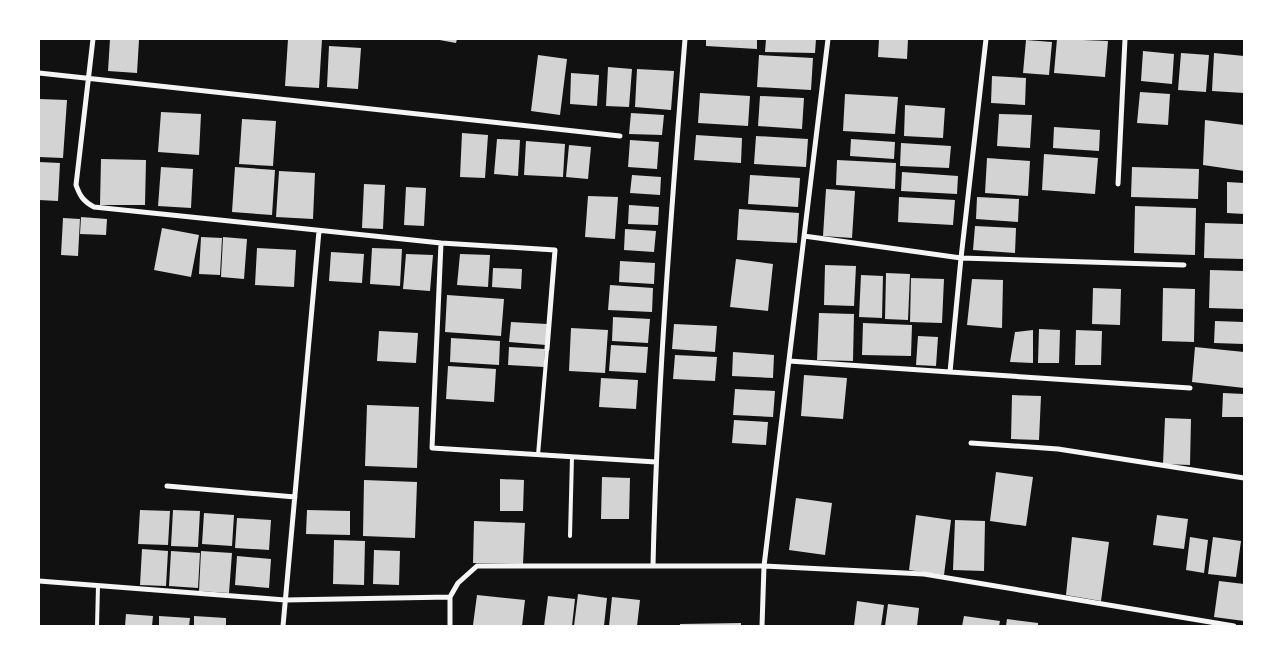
<svg xmlns="http://www.w3.org/2000/svg" width="1283" height="665" viewBox="0 0 1283 665" font-family="'Space Grotesk',sans-serif">
  <rect width="100%" height="100%" fill="#111"/>
  <path fill="#d3d3d3" d="M110 39 139 40 137 73 108 71Z
    M288 39H322L319 88 285 86Z
    M434 39H457L456 43Z
    M706 39H757V49L706 46Z
    M766 39H816L815 53 765 52Z
    M879 39H908L907 59 878 57Z
    M1057 39 1108 41 1105 77 1054 73Z
    M1026 40 1052 42 1049 75 1023 73Z
    M329 46 361 48 358 89 327 87Z
    M1143 51 1174 54 1172 84 1141 81Z
    M1181 53 1209 55 1206 92 1178 90Z
    M1214 53 1244 56V93L1212 91Z
    M538 55 567 59 560 115 531 111Z
    M759 55 813 58 811 90 757 87Z
    M608 67 632 69 629 107 606 106Z
    M637 69 674 71 671 110 635 107Z
    M571 73 599 75 597 106 570 104Z
    M992 76 1026 78 1025 105 991 103Z
    M1140 92 1170 94 1168 125 1137 123Z
    M700 93 750 96 748 126 698 123Z
    M845 94 898 97 895 134 843 131Z
    M760 96 804 98 802 129 758 126Z
    M39 99 67 100 63 158 39 157Z
    M905 105 945 108 943 138 904 136Z
    M161 112 201 114 199 155 158 152Z
    M631 113 664 115 662 135 629 134Z
    M999 114 1032 115 1030 148 997 146Z
    M242 119 276 121 273 166 239 164Z
    M1205 120 1244 125V171L1203 165Z
    M1054 127 1100 130 1099 151 1053 148Z
    M462 133 488 135 485 178 460 177Z
    M696 135 742 138 741 163 694 160Z
    M756 136 808 139 806 167 754 164Z
    M497 139 520 140 518 176 494 174Z
    M851 139 895 142 894 159 850 156Z
    M630 140 659 142 657 169 628 167Z
    M526 141 565 144 563 177 524 175Z
    M901 143 951 146 949 168 900 166Z
    M569 145 591 147 588 179 566 177Z
    M1044 154 1098 158 1095 194 1042 190Z
    M987 158 1030 161 1028 196 985 193Z
    M101 159 146 160 145 205H100Z
    M837 160 896 163 895 189 836 185Z
    M39 162 60 163 58 201 39 200Z
    M161 167 193 169 191 208 158 206Z
    M235 167 275 170 272 215 232 212Z
    M1132 167 1199 169 1198 199 1131 197Z
    M279 171 315 173 313 219 276 217Z
    M902 172 958 176 957 194 901 191Z
    M632 175 661 177 660 195 630 193Z
    M750 175 800 178 798 207 748 204Z
    M1227 182 1244 183V214L1227 213Z
    M364 184 385 185 383 229 362 228Z
    M406 187 426 188 424 226 404 225Z
    M826 189 855 191 852 238 823 236Z
    M588 196 618 197 615 239 585 237Z
    M899 197 955 200 953 225 898 222Z
    M977 197 1019 199 1018 222 976 219Z
    M629 205 659 207 658 225 628 224Z
    M1135 206 1196 208 1195 255 1134 253Z
    M739 209 799 213 797 243 737 240Z
    M81 217 107 219 106 235 80 234Z
    M63 218 80 219 78 256 61 255Z
    M1205 223 1244 224V259L1204 258Z
    M975 226 1016 228 1015 253 973 250Z
    M162 228 199 235 191 277 154 270Z
    M625 229 656 231 654 252 624 250Z
    M201 237 222 238 220 275 199 274Z
    M223 237 247 239 244 279 221 277Z
    M257 248 296 250 294 287 255 285Z
    M372 248 402 249 400 286 370 284Z
    M331 252 364 254 362 283 329 281Z
    M406 254 433 255 430 291 403 289Z
    M460 254 490 255 488 287 457 285Z
    M736 259 773 264 768 311 730 307Z
    M620 261 655 263 654 284 619 282Z
    M825 265 856 266 854 306 824 305Z
    M493 268 522 269 521 289 492 287Z
    M1210 270 1244 271V309L1209 308Z
    M886 273 910 274 908 320 885 319Z
    M861 275 883 276 882 318 859 317Z
    M911 278 944 279 942 323 910 322Z
    M972 279 1003 280 1002 328 967 325Z
    M610 285 653 288 652 312 608 310Z
    M1093 288 1121 289 1120 325 1092 324Z
    M1163 288 1195 289 1194 342 1162 341Z
    M447 295 504 299 501 336 445 332Z
    M819 313 854 314 853 361 817 360Z
    M613 317 650 319 648 343 612 341Z
    M1215 321 1244 322V344L1214 343Z
    M511 322 547 324 546 345 509 342Z
    M863 323 912 325 911 356 862 355Z
    M674 324 717 326 715 352 672 349Z
    M571 328 608 330 605 373 569 371Z
    M1039 329 1060 330 1059 363H1038Z
    M1033 330V363L1010 362 1015 332Z
    M1076 330 1102 331 1101 365H1075Z
    M379 331 418 333 416 363 377 361Z
    M918 336 938 337 936 366 916 365Z
    M451 338 500 341 499 365 450 362Z
    M611 345 648 347 646 373 609 371Z
    M509 347 545 349 544 367 508 365Z
    M1195 347 1244 352V388L1192 382Z
    M733 352 774 355 773 378 732 376Z
    M675 355 717 357 715 381 673 379Z
    M448 366 496 369 494 402 446 399Z
    M804 375 847 378 843 419 801 416Z
    M601 378 638 380 636 409 599 407Z
    M735 389 775 391 773 417 733 415Z
    M1223 393 1244 394V417H1222Z
    M1012 395 1041 396 1039 440 1011 439Z
    M367 405 419 407 417 468 365 466Z
    M1165 418 1191 419 1190 465 1163 464Z
    M734 420 768 422 766 445 732 443Z
    M996 472 1033 477 1026 526 990 521Z
    M602 477 630 478 629 519H601Z
    M500 479 524 480 523 511H500Z
    M364 480 417 482 415 538 363 536Z
    M796 498 832 503 825 555 789 550Z
    M140 510 170 511 168 545 138 544Z
    M173 510 200 511 198 547 171 546Z
    M307 510 350 511V535L306 534Z
    M204 513 234 515 232 546 202 544Z
    M916 515 951 520 944 575 909 570Z
    M1157 515 1188 519 1184 549 1153 545Z
    M237 518 271 520 269 550 235 548Z
    M955 520 985 521 984 571 953 570Z
    M474 521 525 523 523 564 473 563Z
    M1072 537 1109 542 1101 601 1066 595Z
    M1190 537 1208 540 1204 573 1186 570Z
    M1213 537 1241 541 1236 577 1208 574Z
    M334 540 365 541 364 585 333 584Z
    M142 549 168 551 166 586 140 585Z
    M374 550 400 551 399 585 373 584Z
    M171 551 200 553 198 588 169 586Z
    M201 551 232 553 229 593 199 591Z
    M237 556 271 559 269 588 235 585Z
    M1219 581 1244 584V621L1214 617Z
    M578 594 607 598 604 626H574Z
    M477 595 525 600 522 626 473 625Z
    M548 596 575 599 572 626H544Z
    M612 597 640 600 637 626H609Z
    M857 601 884 605 881 626H854Z
    M888 604 919 608 917 626H885Z
    M126 614 153 616 152 626H125Z
    M159 616 190 618 189 626H159Z
    M194 616 226 618V626H194Z
    M964 616 1000 621 999 626H962Z
    M1007 619 1038 623V626H1006Z
    M741 623V626H680V624Z"/>
  <g fill="none" stroke-linecap="round" stroke-linejoin="round">
    <path stroke="#f5f5f5" stroke-width="4" d="M538 455 547 349
      M570 536 572 457
      M97 626 98 586"/>
    <path stroke="#f5f5f5" stroke-width="5" d="M93 39 76 185C80 196 83 201 94 207L441 243 555 250 547 349
      M986 39 961 258 950 372 1190 388
      M39 73 620 136
      M1118 184 1125 39
      M804 236 961 258 1184 265
      M441 243 432 448 656 462
      M789 361 950 372
      M971 443 1058 449 1244 478
      M167 486 295 497
      M653 566C657 390 671 214 685 39
      M39 581 285 600 450 597 458 583 477 566H764L924 574 1234 626
      M283 626 319 231
      M450 626V597
      M762 626 764 566 828 39"/>
  </g>
  <rect width="1283" height="665" fill="none" stroke="#ffffff" stroke-width="80"/>
</svg>
